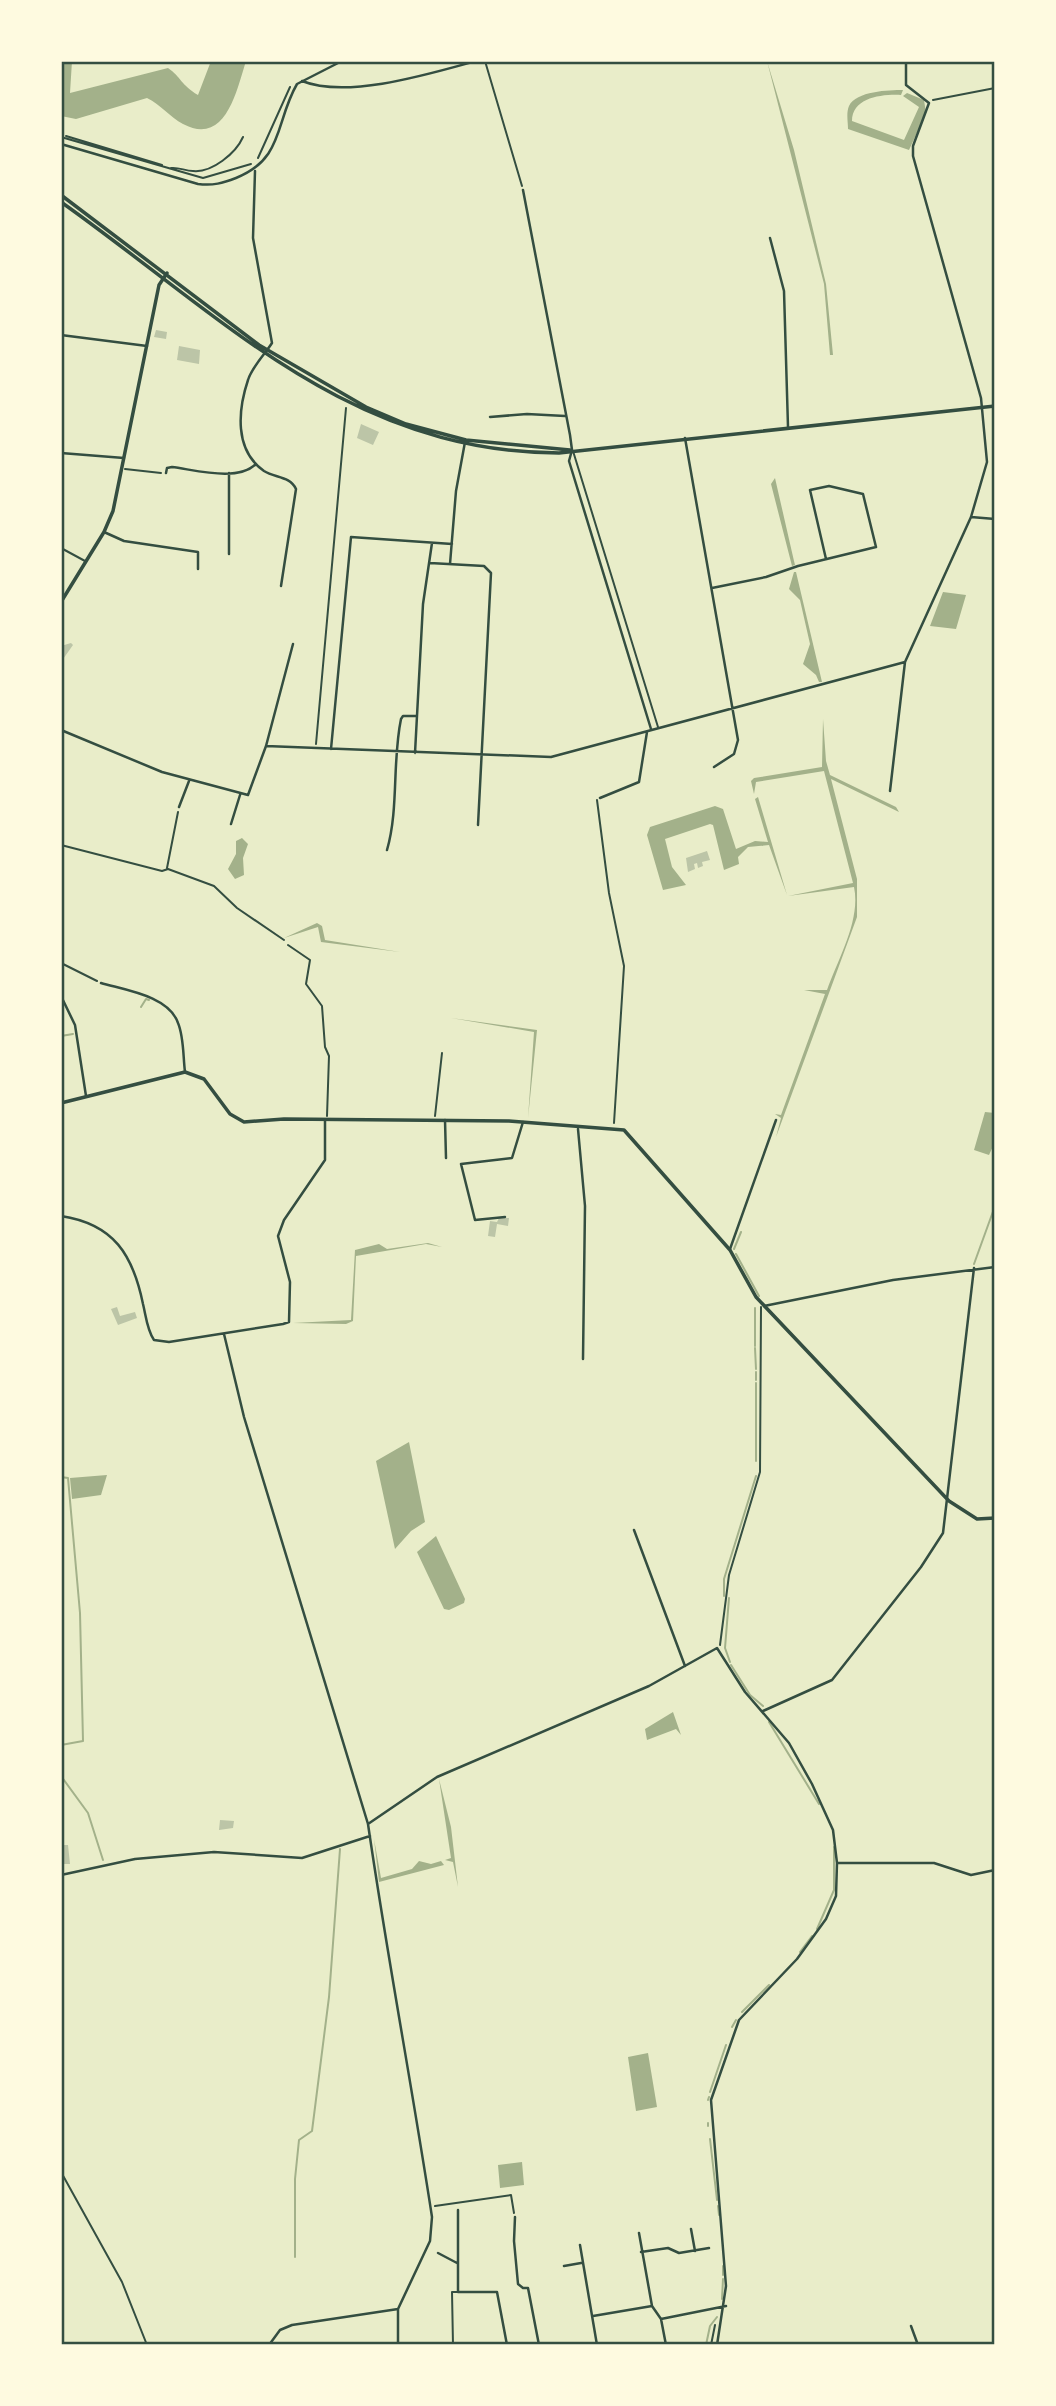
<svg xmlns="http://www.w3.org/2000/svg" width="1056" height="2406" viewBox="0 0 1056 2406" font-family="Quicksand,sans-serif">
  <rect width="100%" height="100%" fill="#e9edc9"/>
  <path fill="#a3b18a" d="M61 61H72L70 93 168 68C181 77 181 85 198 95L211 61H246C237 89 226 147 183 124 170 117 161 105 147 98L76 119 61 116Z
    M767 61 794 150 826 284 833 355H830L824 284Z
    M903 90 901 95C881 94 852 98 852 121L904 140 919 107 903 96 907 93 924 100 926 113 909 150 848 129C848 122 846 113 849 106 856 91 889 90 903 90Z
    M775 478 794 561 795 565 792 566 771 484Z
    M794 572H796L822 682H819L816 675 803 664 810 644 800 600 789 589Z
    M943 592 966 595 956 629 930 626Z
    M823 719 826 761 830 775 896 807 899 812 831 779 857 879V917L776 1137 781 1118 775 1114 781 1115 825 994 804 990H827C838 959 861 920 854 887L788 896 853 883 824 771 756 782 754 794 751 781 754 778 822 767Z
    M758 797 787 895 769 845 748 847 738 857 739 864 724 870 713 825 710 824 665 839 672 867 686 885 663 890 647 835 650 827 715 806 723 809 736 849 755 841 768 842 755 799Z
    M242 838 248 844 243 858 244 875 235 879 228 869 236 854V841Z
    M317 923 322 926 325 940 400 952 321 942 318 927 284 938Z
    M451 1018 537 1030 528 1118 534 1032Z
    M985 1112 995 1113V1142L989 1155 974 1150Z
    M428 1243 442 1247 426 1244 356 1256 353 1321 346 1324 293 1323 351 1320 355 1250 379 1244 387 1249Z
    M409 1442 425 1522 411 1531 395 1549 376 1461Z
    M107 1475 101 1495 72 1499 70 1478Z
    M436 1536 465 1599 464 1603 449 1610 444 1609 417 1552Z
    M673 1712 681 1735 676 1729 647 1740 645 1729Z
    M439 1779 451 1827 458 1887 453 1862 445 1860 451 1858Z
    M374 1839 381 1878 412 1869 419 1861 431 1864 441 1861 444 1865 379 1882Z
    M648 2053 657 2107 636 2111 628 2057Z
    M522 2162 524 2185 500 2188 498 2165Z"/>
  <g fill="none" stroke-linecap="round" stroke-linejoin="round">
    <path stroke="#a3b18a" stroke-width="2" d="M141 1007 146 999 149 1000
      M61 1036 73 1034
      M734 1249 741 1232
      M736 1254 759 1296
      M974 1264 995 1206
      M755 1308V1346
      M755 1348 756 1369
      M756 1372V1380
      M756 1383V1461
      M61 1477 68 1478 80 1613 83 1741 61 1745
      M724 1596V1579L756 1476
      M729 1598 725 1648 730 1662
      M731 1665 750 1695 763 1706
      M769 1722 819 1804
      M61 1776 88 1813 103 1860
      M817 1929 834 1890V1847
      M800 1952 812 1936
      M742 2012 769 1985
      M732 2027 736 2020
      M710 2092 726 2045
      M708 2100 709 2097
      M708 2123V2126
      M710 2139 717 2200
      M718 2206 719 2215
      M295 2257V2179L299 2140 312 2131 329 1997 340 1849
      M723 2266V2275
      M722 2299 723 2279
      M706 2345 710 2326 717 2317"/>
  </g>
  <path fill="#bcc5a7" d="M156 330 167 332 166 339 154 337Z
    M179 346 200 350 199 364 177 360Z
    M361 424 379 432 373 445 357 438Z
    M71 643 73 645 61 662V646Z
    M707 851 710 860 702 862 703 866 698 868 697 863 694 864 695 869 688 872 686 858Z
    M499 1218H509L508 1226 497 1224 495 1237 488 1236 490 1221 497 1222Z
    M117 1307 120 1316 135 1312 137 1318 118 1325 111 1309Z
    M220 1820 234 1821 233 1828 219 1830Z
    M63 1845H68L70 1864H64Z"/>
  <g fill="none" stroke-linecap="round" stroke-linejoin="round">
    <path stroke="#344e41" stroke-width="2" d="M485 61 522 186
      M933 100 995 88
      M66 136 162 165
      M61 137 203 178 251 164
      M258 158 290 87
      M171 168C179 167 185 171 193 171 212 173 236 153 243 137
      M125 469 161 473
      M316 744 346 408
      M597 800 609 893 624 966 614 1123
      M61 845 162 871 168 869 214 886 237 908 284 940
      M167 868 178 812
      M288 945 310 960 306 984 322 1006 325 1047 329 1056 327 1116
      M61 963 97 981
      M435 1116 442 1053
      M720 1645 729 1575 760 1472 761 1307
      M61 2172 122 2282 147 2345
      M435 2206 511 2195 514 2213
      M711 2345 715 2325"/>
    <path stroke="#344e41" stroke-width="2" d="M573 451 658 727"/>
    <path stroke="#344e41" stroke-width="2" d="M61 548 85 561
      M453 2345 452 2292H457"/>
    <path stroke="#344e41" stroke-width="2.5" d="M302 81C347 99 429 74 476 61
      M61 144 198 184C213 186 223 183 236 178 284 159 275 122 297 84L342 61
      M255 171 253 238 272 343C265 354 252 367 248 380 238 410 234 450 264 471 275 478 290 476 296 489L281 586
      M523 190 570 435 572 450 569 461 651 729
      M770 238 784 291 788 427
      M61 335 147 346
      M490 417 527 414 565 416
      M685 438 738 740 734 754 714 767
      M61 453 124 458
      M166 473 167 468 172 467C196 470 238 482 256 464
      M229 473V554
      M971 517 995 519
      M104 532 124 541 198 552V569
      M430 563 484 566 491 573 478 825
      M450 564 456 491 465 442
      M712 588 766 577 798 566 876 547 863 494 829 486 810 490 826 559
      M61 730 162 772 248 795 266 746 551 757 905 662
      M266 746 293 644
      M331 749 351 537 452 544
      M415 753 423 604 432 543
      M890 791 905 662 971 517 987 462 981 398 913 156V146L929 103 906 85V61
      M600 798 639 782 647 732
      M179 807 189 781
      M231 824 240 795
      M387 850C399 808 392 762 401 719L403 716H417
      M101 983C125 990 169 996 178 1023 184 1037 183 1057 185 1072
      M61 996 75 1025 86 1096
      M445 1120 446 1158
      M578 1129 585 1206 583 1359
      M61 1216C114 1224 133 1255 143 1304 146 1316 147 1330 154 1340L169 1342 283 1324 289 1322 290 1282 278 1236 284 1220 325 1160V1120
      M505 1217 475 1220 461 1164 512 1158 523 1122
      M730 1249 776 1120
      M764 1306 893 1280 995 1267
      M224 1334 244 1417 368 1824C387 1955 412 2086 432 2217L430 2241 398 2309V2345
      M634 1530 685 1666
      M763 1711 832 1680 921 1567 943 1533 974 1268
      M368 1824 437 1777 649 1686 717 1648 745 1692 789 1743 812 1784 833 1830 837 1863 836 1896 826 1919 797 1959 739 2020 711 2100 726 2286 717 2345
      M837 1863H934L971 1875 995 1870
      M61 1875 135 1859 214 1852 302 1858 370 1836
      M458 2210V2292H497L507 2345
      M515 2217 514 2241 518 2284 523 2288H528L539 2345
      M691 2229 695 2251
      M639 2233 652 2306
      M580 2245 597 2345
      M641 2252 668 2248 679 2253 709 2248
      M438 2253 457 2263
      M564 2266 581 2263
      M593 2316 652 2306 661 2319 726 2306
      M661 2319 666 2345
      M911 2326 918 2345
      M269 2345 280 2330 292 2325 398 2309"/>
    <path stroke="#344e41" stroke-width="3.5" d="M61 602 104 532 113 511 159 285 167 273
      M61 1103 185 1072 204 1079 230 1114 244 1122 284 1119 509 1121 624 1130 730 1250 756 1297 949 1501 977 1519 995 1518"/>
    <path stroke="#344e41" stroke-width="3.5" d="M61 195 259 345 366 407 406 424 466 440 570 450
      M61 202C222 316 348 452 559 453L995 406"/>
  </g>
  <rect width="1056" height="2406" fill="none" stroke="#fefae0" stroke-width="126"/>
  <rect x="63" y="63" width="930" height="2280" fill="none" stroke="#344e41" stroke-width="2.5"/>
</svg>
